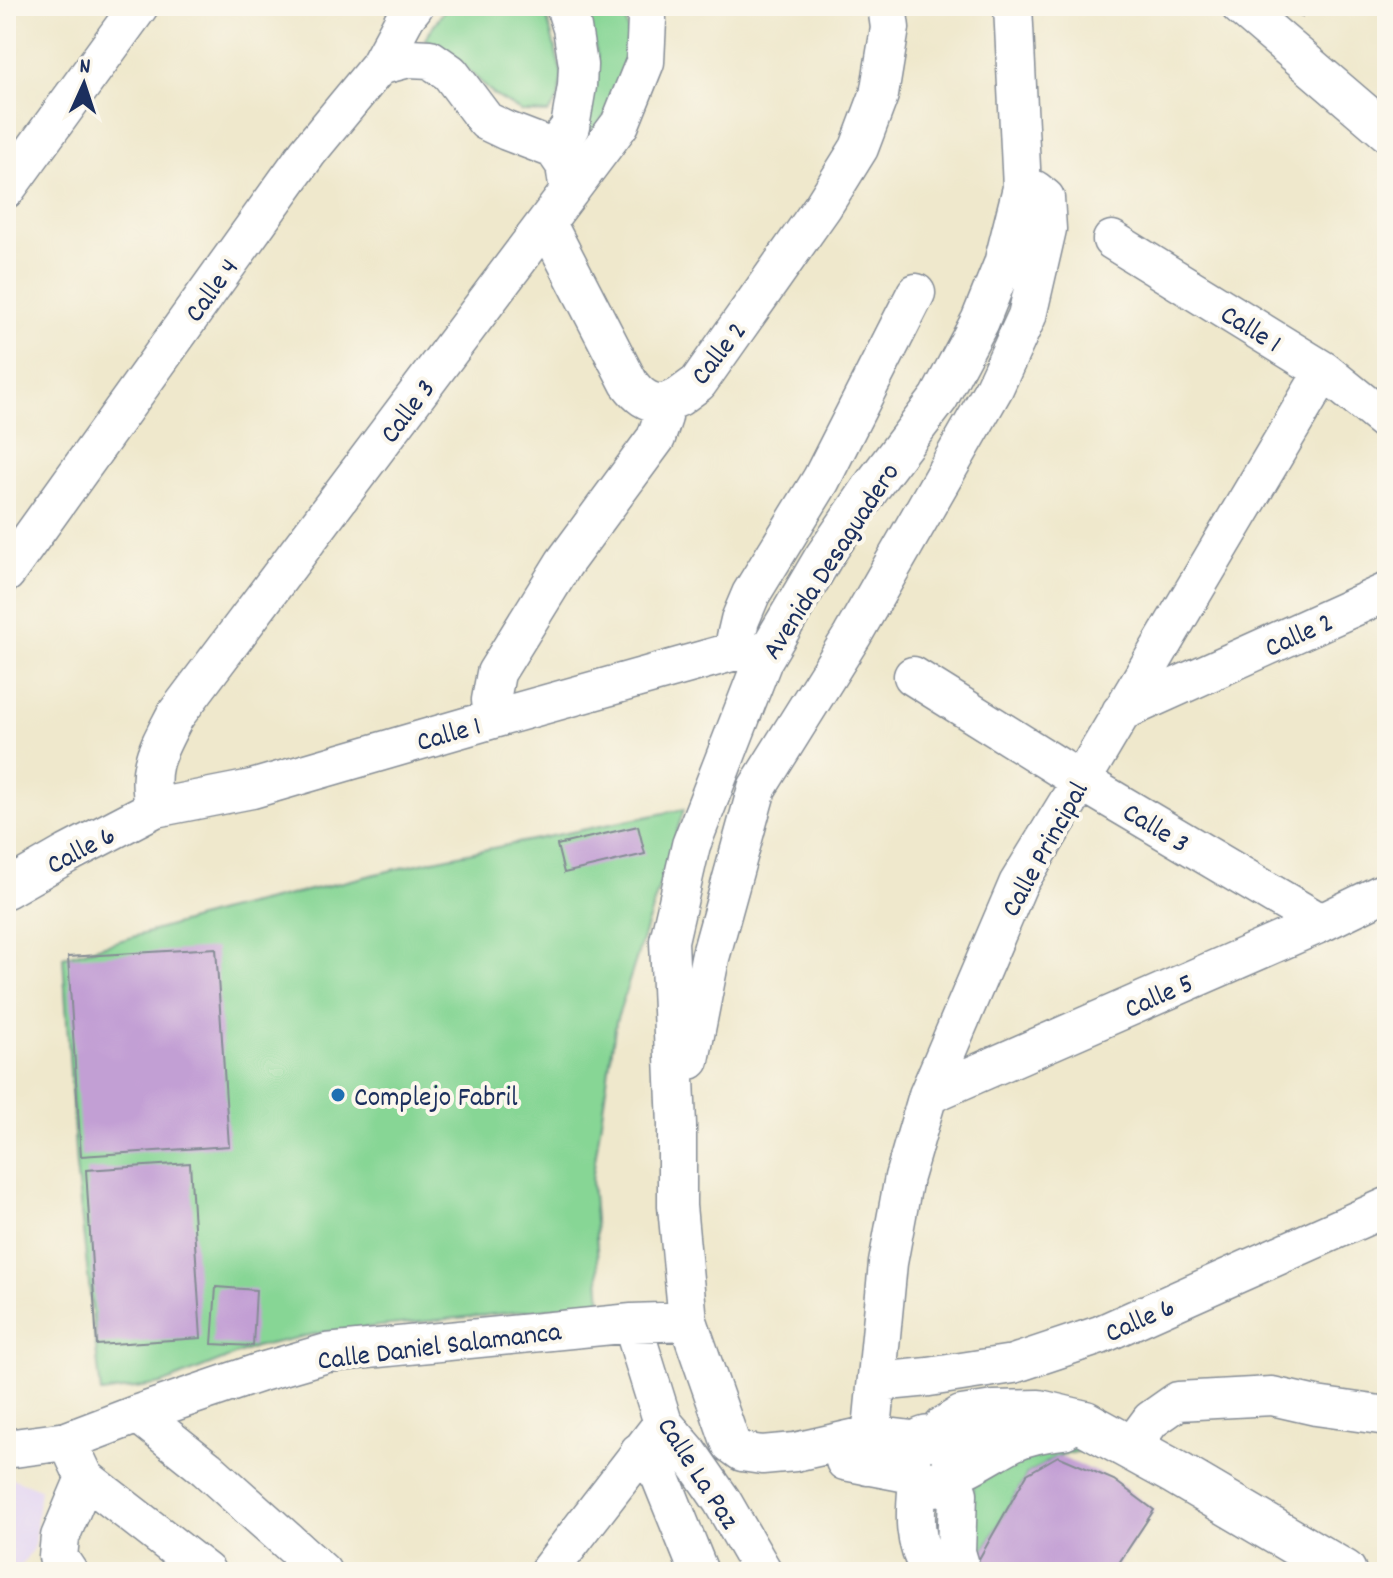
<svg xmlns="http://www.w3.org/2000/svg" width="1393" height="1578" viewBox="0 0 1393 1578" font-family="Dekko,sans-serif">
  <rect width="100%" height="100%" fill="#fbf7ec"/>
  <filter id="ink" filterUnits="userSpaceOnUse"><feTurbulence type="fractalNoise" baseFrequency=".0125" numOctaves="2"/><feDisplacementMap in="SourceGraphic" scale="16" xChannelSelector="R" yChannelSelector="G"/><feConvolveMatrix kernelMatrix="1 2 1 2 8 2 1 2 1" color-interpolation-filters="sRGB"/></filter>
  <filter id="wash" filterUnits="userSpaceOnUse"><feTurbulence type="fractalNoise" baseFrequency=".006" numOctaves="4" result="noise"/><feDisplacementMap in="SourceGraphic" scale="32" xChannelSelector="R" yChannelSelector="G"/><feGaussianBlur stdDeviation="1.8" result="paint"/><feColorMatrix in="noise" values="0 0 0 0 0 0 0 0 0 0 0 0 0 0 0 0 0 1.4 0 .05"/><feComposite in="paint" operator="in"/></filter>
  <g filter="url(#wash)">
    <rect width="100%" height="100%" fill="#efe8cc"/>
    <path fill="#e2d4f3" d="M6 1476 40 1489 34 1547 17 1572H6Z"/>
    <path fill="#87d695" stroke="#51827a" stroke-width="2" d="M447 6H544L562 75 558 100 548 113 522 112 494 95 458 60 425 39Z
      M584 6H622L628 30 629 58 614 103 575 155 594 86 598 58Z
      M684 809 616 1022 592 1180 601 1303 324 1332 255 1347 162 1384 101 1393 76 1167 63 957 219 912 434 860Z
      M1046 1434 1085 1450 1058 1456 1027 1474 975 1566 972 1468Z"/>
    <g id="blocks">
      <path fill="#c29fd4" d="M638 826 645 854 564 873 557 845Z
        M216 948 229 1146 81 1156 68 957Z
        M190 1163 201 1338 97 1345 86 1170Z
        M216 1287 256 1290 253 1346 212 1344Z
        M1058 1456 1114 1480 1154 1510 1113 1572H979L975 1566 1027 1474Z"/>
    </g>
  </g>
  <g filter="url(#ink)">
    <use href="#blocks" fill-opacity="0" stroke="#858c95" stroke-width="2"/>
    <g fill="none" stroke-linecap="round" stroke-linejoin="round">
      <defs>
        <path id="minor" d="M1240 6 1387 132
          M379 66 409 58 430 59 450 73 486 121 507 131 554 149 565 165 569 192
          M554 149 570 127 577 86 578 65 572 28 565 6
          M6 189 139 6
          M547 224 629 383C639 396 646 402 663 404
          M1112 240 1324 371 1387 422
          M663 404 679 397 698 383 823 206 859 148 879 95 890 28 887 6
          M6 573 308 152 379 66 406 16 414 6
          M739 650 736 637 740 620 751 594 821 480 916 293
          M913 676 1081 781 1321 923
          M1121 712 1387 592
          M493 719 491 700 496 673 564 563 656 438 663 417V404
          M155 808C145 768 157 751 175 716L620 124 645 62 647 20 645 6
          M6 889 67 854 155 808 252 789 493 719 739 650 763 660
          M690 1060 710 958 757 788 852 636 994 388 1027 316 1047 229 1045 198 1035 190 1022 188
          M928 1095 1321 923 1387 891
          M632 1323 663 1423 688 1452 722 1501 763 1572
          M877 1382 929 1377 1013 1364 1100 1335 1387 1207
          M138 1414 207 1469 322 1572
          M921 1441 870 1435 795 1452 762 1455 742 1452 731 1444 688 1321 677 1206V1125L669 941 691 845 763 660 823 558 873 485 939 398 980 321 1003 264 1022 188 1013 6
          M1131 1447 1151 1420 1178 1401 1272 1396 1316 1406 1387 1416
          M6 1449 67 1441 138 1414 258 1373 327 1353 632 1323 688 1321
          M639 1452 655 1468 661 1478 699 1572
          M845 1461 913 1474
          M868 1466 870 1435 873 1419 888 1263 904 1177 928 1095 1018 884 1081 781 1324 371
          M951 1474 958 1494 956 1552 962 1572
          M85 1478 206 1572
          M918 1479C915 1513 912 1542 931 1572
          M68 1572 58 1557 60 1537 85 1478 75 1457
          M548 1572 663 1423"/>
        <path id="major" d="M909 1461a23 23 0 1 1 46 0a23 23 0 1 1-46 0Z
          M937 1438 946 1428 962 1418 994 1413 1039 1412 1085 1423 1176 1473 1344 1572
          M954 1470C975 1462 992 1449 1012 1439 1028 1432 1045 1429 1063 1427"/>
      </defs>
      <use href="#minor" stroke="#858c95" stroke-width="41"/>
      <use href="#major" stroke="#858c95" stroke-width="47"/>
      <path stroke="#858c95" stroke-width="5" stroke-dasharray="2 6" stroke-linecap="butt" d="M1300 16 1316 6"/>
      <use href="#minor" stroke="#fff" stroke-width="38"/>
      <use href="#major" stroke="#fff" stroke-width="44"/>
    </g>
  </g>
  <circle fill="#1f6fb2" stroke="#fbf7ec" stroke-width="3" cx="338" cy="1095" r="8"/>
  <g text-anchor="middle" stroke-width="8" stroke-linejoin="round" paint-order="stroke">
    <g font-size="28" fill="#1b2f5e" stroke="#fbf7ec">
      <text transform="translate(210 289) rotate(-54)" y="10">Calle 4</text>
      <text transform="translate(1252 327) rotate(32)" y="10">Calle 1</text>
      <text transform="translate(717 352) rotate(-52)" y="10">Calle 2</text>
      <text transform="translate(406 410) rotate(-53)" y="10">Calle 3</text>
      <text transform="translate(829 560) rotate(-57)" y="10">Avenida Desaguadero</text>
      <text transform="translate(1298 633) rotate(-24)" y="10">Calle 2</text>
      <text transform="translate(448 732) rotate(-16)" y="10">Calle 1</text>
      <text transform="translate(1157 826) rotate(31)" y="10">Calle 3</text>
      <text transform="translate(80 848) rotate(-28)" y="10">Calle 6</text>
      <text transform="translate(1043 848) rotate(-61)" y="10">Calle Principal</text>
      <text transform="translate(1158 994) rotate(-24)" y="10">Calle 5</text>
      <text transform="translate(1139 1318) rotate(-24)" y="10">Calle 6</text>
      <text transform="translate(439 1344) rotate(-7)" y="10">Calle Daniel Salamanca</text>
      <text transform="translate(700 1472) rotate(57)" y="10">Calle La Paz</text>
    </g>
    <g font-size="28" fill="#1b2f5e" stroke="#fbf7ec" text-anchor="start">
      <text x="354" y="1105">Complejo Fabril</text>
    </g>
  </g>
  <rect width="1393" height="1578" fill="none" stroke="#fbf7ec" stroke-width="32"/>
  <g transform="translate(84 84) rotate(3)" stroke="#fbf7ec" stroke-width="6" paint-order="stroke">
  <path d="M0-6L14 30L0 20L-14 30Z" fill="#1b2f5e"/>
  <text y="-12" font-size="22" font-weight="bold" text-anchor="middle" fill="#1b2f5e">N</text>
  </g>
</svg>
